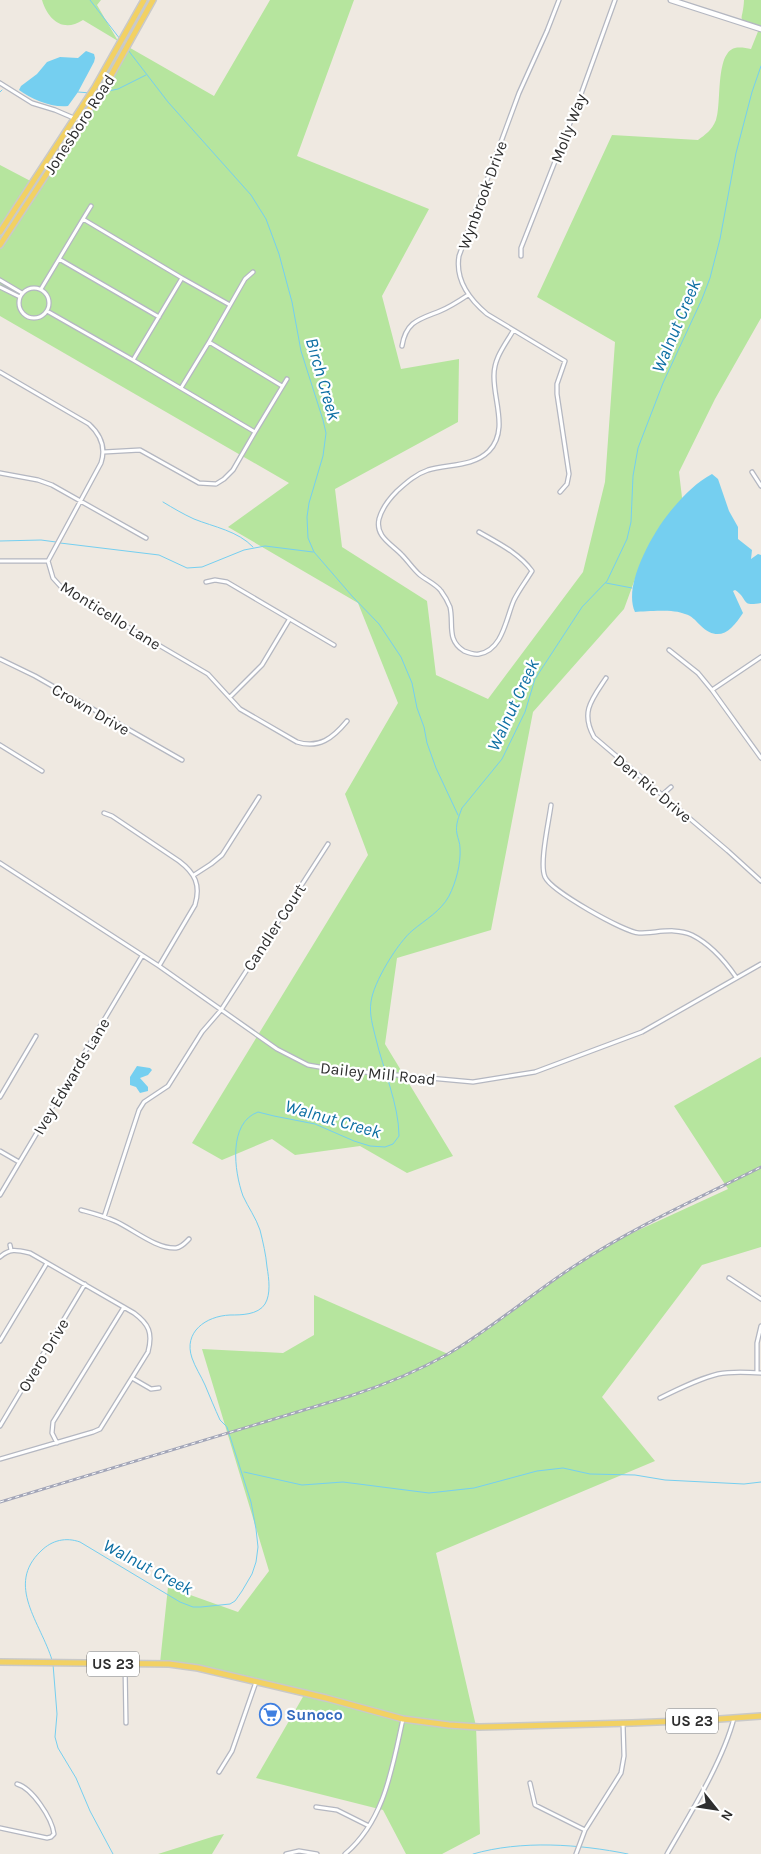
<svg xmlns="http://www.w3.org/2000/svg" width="761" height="1854" viewBox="0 0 761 1854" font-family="Karla,sans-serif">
  <rect width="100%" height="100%" fill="#efe9e1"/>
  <path fill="#b6e59e" d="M42 0H101L97 5 118 41 214 96 270 0H354L297 156 429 209 382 296 401 369 459 359 458 422 335 489 342 547 427 601 436 675 488 699 583 572 605 482 615 342 537 297 612 135 698 140C705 135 712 130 716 120 722 104 715 53 735 48 740 47 746 48 751 49L759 29C734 17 743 24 744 0H761V318L715 399 679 472 683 506 639 568 624 609 533 712 491 930 397 958 385 1044 453 1156 407 1173 360 1146 295 1155 272 1139 222 1160 192 1143 368 855 345 794 398 703 358 603 228 527 289 483 0 316V165L40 186 118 41 83 20C63 33 48 20 42 0Z
    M761 1057V1247L702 1265 602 1397 655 1461 436 1553 476 1726 480 1834 442 1854H406L383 1810 256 1778 304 1695 234 1676 160 1663 168 1587 238 1612 269 1571 202 1349 283 1353 314 1335V1295L448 1354 604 1246 728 1189 674 1106Z
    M224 1834 212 1854H158L215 1836Z"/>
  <path fill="#75cff0" d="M86 51 94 54 95 58 94 62 78 92 68 106C52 108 31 99 19 90L21 86 37 74 47 62 60 57 78 58Z
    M712 474 718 479 729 511 738 527V539L752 550 751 559 758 554 761 555V603C740 607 749 599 735 590L733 591 743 613C732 630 719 644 700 625 695 620 692 616 685 614 674 609 648 611 635 612 622 585 655 528 674 507 685 494 697 482 712 474Z
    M137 1066 150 1068 152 1070 148 1075 140 1078 148 1087V1091L140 1093 136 1087 130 1085V1077Z"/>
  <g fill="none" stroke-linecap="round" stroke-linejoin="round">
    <path stroke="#75cff0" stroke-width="1" d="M90 0 120 39
      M128 50 168 102 251 195 266 219 279 254 292 302 301 351 323 420 326 433 323 456 309 503 307 517 308 538 314 552 352 596 379 624 401 657 412 683 417 708 424 727 427 743 436 768 458 815
      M0 92 2 90
      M78 92 90 93
      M104 92 118 89 146 75
      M163 502C173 508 183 514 194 519 214 527 238 531 253 547
      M0 541 41 540 56 542
      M60 543 159 555 187 568 202 567 244 550 265 546 313 552
      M606 583 632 588
      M244 1472 302 1485 343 1482 429 1493 474 1488 537 1471 563 1468 590 1474 635 1475 665 1480 744 1484 761 1482
      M52 1660C41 1623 5 1585 41 1551 52 1540 66 1537 80 1542L180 1602 193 1607H201L230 1604 235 1601 242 1591 252 1574 256 1562 258 1547 256 1529 251 1502 227 1427 220 1420C215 1409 210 1397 205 1385 201 1376 195 1367 192 1358 183 1332 206 1316 230 1315 241 1315 258 1315 265 1304 271 1294 269 1279 267 1267 266 1255 263 1242 260 1230 256 1218 248 1207 243 1196 234 1171 228 1123 258 1112L274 1116 315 1124 354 1141 370 1146 385 1147 393 1144 399 1136C399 1105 383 1069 376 1039 373 1027 369 1014 371 1002 373 983 398 942 413 930 425 920 441 911 449 896 456 882 461 864 460 848 460 843 458 839 457 834 455 825 459 816 462 808L502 759 525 712 535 679 582 607 607 581 627 539 631 522 633 476 638 448 663 383 702 299 710 278 720 239 736 153 752 92 761 66
      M53 1664 57 1714 55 1737 58 1748 76 1778 90 1811 113 1854
      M473 1854C521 1840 579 1844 628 1854"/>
    <defs>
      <path id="minor" d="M559 0 547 31 519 93 459 256C455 280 469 299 487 314L565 361 557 384V394L569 474 567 484 560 492
        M0 83 32 103 55 110 76 119
        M83 219 91 206
        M521 256V248L576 108 615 0
        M59 259 159 317
        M182 278 230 305
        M0 280 22 293
        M0 287 20 297
        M19 303a15 15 0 1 1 30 0a15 15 0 1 1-30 0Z
        M41 289 83 219 182 278 133 360 47 311
        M209 342 245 279 253 272
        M402 346C406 321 420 319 440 311 450 307 459 301 468 295
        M133 360 255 432 287 379
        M0 372 89 424C101 435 106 448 101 463L48 561 53 578 63 589 208 674 240 709 297 742C319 749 333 738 347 721
        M181 388 209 342 282 386
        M104 452 140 450 199 483 216 484 224 479 233 470 255 432
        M752 472 761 486
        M0 473 38 480 52 485 146 538
        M479 532C498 543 519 553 532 571 526 581 519 590 514 600 506 618 503 650 479 654 474 655 469 653 464 651 446 640 454 624 450 607 448 602 444 595 441 591 436 584 426 580 420 575 413 569 408 561 402 555 392 544 375 537 379 519 382 508 389 499 397 491 407 482 416 474 428 470 448 464 473 467 489 451 509 430 493 400 494 375 494 358 505 345 513 331
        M0 561H48
        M206 582 215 580 227 582 334 645
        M669 650 698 673 712 690 761 758
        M0 659 35 676 182 760
        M606 678C592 699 580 712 594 737L728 851 761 881
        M712 690 761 657
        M230 697 262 665 289 620
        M0 745 42 771
        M662 795 671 787
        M551 805C549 821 539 864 545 877 551 891 624 932 639 933 657 933 675 927 692 935 710 944 725 961 736 977
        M104 813 112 816 179 861C195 873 201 885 195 905L159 966
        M0 863 159 966 277 1049 308 1065 331 1069 473 1082 535 1072 642 1032 761 964
        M194 875 211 864 222 855 259 797
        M0 1097 36 1036
        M0 1151 19 1162
        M0 1195 142 956
        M81 1210C92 1213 104 1216 115 1221 133 1229 156 1249 176 1248 182 1247 185 1243 189 1239
        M104 1217 139 1110 144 1102 168 1086 202 1032 221 1010 328 844
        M10 1245 11 1250
        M0 1257C10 1248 17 1250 30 1253L134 1313C149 1324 153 1333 148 1352L100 1429 93 1432 0 1459
        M729 1278 761 1299
        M0 1341 47 1263
        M757 1373V1343L761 1326
        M132 1378 151 1389 159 1388
        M660 1398C678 1389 698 1379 718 1374 732 1371 747 1372 761 1373
        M0 1426 85 1284
        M57 1443 52 1433 53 1422 124 1307
        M125 1664 126 1723
        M219 1772 232 1751 256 1682
        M530 1783 535 1805 585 1830
        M316 1807 337 1810 369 1826
        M0 1828 47 1838 51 1837 54 1834C52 1818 32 1788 17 1784
        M286 1854 299 1851 317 1854
        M345 1854C385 1820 392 1768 403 1719
        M576 1854 585 1830 621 1773 624 1756 623 1723
        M667 1854C690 1814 723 1761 734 1718"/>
      <path id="tertiary" d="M671 0 761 29"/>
      <path id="primary" d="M0 232 95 87 144 0
        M0 245 109 79 153 0
        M0 1662 169 1664 198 1668 326 1698 403 1719 449 1725 479 1727 632 1723 706 1720 761 1716"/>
    </defs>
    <use href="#minor" stroke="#b4b7c1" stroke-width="5.5"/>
    <use href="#tertiary" stroke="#b4b7c1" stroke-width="7"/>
    <use href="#primary" stroke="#c9c9c9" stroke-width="8"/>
    <use href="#minor" stroke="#fff" stroke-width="3"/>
    <use href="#tertiary" stroke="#fff" stroke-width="4.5"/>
    <use href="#primary" stroke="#f2d163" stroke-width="5"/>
    <defs>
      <path id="rail" d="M0 1502 350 1396C384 1385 416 1372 448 1354 493 1328 532 1293 576 1265 634 1227 699 1198 761 1167"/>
    </defs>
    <use href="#rail" stroke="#a3a6b8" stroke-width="3"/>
    <use href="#rail" stroke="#fff" stroke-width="1" stroke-dasharray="4" stroke-linecap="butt"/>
  </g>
  <defs>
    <symbol id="supermarket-ring" viewBox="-11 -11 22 22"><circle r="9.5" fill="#fff" stroke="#3f7fe0" stroke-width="1.5"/><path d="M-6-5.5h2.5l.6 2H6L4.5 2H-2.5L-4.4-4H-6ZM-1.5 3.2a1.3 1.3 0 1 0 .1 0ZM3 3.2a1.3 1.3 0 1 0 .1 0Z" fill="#3f7fe0"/></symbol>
  </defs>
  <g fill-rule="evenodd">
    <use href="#supermarket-ring" x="258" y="1702" width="25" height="25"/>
  </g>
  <g text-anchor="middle" stroke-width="4.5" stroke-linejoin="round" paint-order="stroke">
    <g fill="#fff" stroke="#6d6d6d" stroke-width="1">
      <rect x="87" y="1651.5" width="52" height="25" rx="4"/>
      <rect x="666" y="1708.5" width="52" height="25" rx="4"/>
    </g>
    <g font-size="15" font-weight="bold" fill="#2e2e2e">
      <text x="113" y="1669">US 23</text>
      <text x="692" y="1726">US 23</text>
    </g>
    <g font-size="16" fill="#2e2e2e" stroke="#fff">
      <text transform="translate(79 124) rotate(-57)" y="6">Jonesboro Road</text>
      <text transform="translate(568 128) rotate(-69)" y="6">Molly Way</text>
      <text transform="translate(482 195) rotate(-70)" y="6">Wynbrook Drive</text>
      <text transform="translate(111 615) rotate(32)" y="6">Monticello Lane</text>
      <text transform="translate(91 709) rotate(30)" y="6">Crown Drive</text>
      <text transform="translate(653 788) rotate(40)" y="6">Den Ric Drive</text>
      <text transform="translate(274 927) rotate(-57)" y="6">Candler Court</text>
      <text transform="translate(378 1073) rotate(6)" y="6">Dailey Mill Road</text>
      <text transform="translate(71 1076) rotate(-59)" y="6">Ivey Edwards Lane</text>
      <text transform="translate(43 1355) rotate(-59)" y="6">Overo Drive</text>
    </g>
    <g font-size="16" font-weight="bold" fill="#366cbe" stroke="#fff" text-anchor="start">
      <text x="286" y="1720">Sunoco</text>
    </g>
    <g font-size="18" font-style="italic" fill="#0d6fa3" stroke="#fff">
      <text transform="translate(676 326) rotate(-67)" y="6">Walnut Creek</text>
      <text transform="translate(323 379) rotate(74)" y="6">Birch Creek</text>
      <text transform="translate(513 705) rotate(-65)" y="6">Walnut Creek</text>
      <text transform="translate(333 1119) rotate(16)" y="6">Walnut Creek</text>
      <text transform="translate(148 1567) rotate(28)" y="6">Walnut Creek</text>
    </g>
  </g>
  <g transform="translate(716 1809) rotate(120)" stroke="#ffffff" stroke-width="4" paint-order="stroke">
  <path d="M0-4L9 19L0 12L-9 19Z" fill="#2e2e2e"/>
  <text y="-8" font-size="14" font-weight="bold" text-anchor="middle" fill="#2e2e2e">N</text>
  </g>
</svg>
